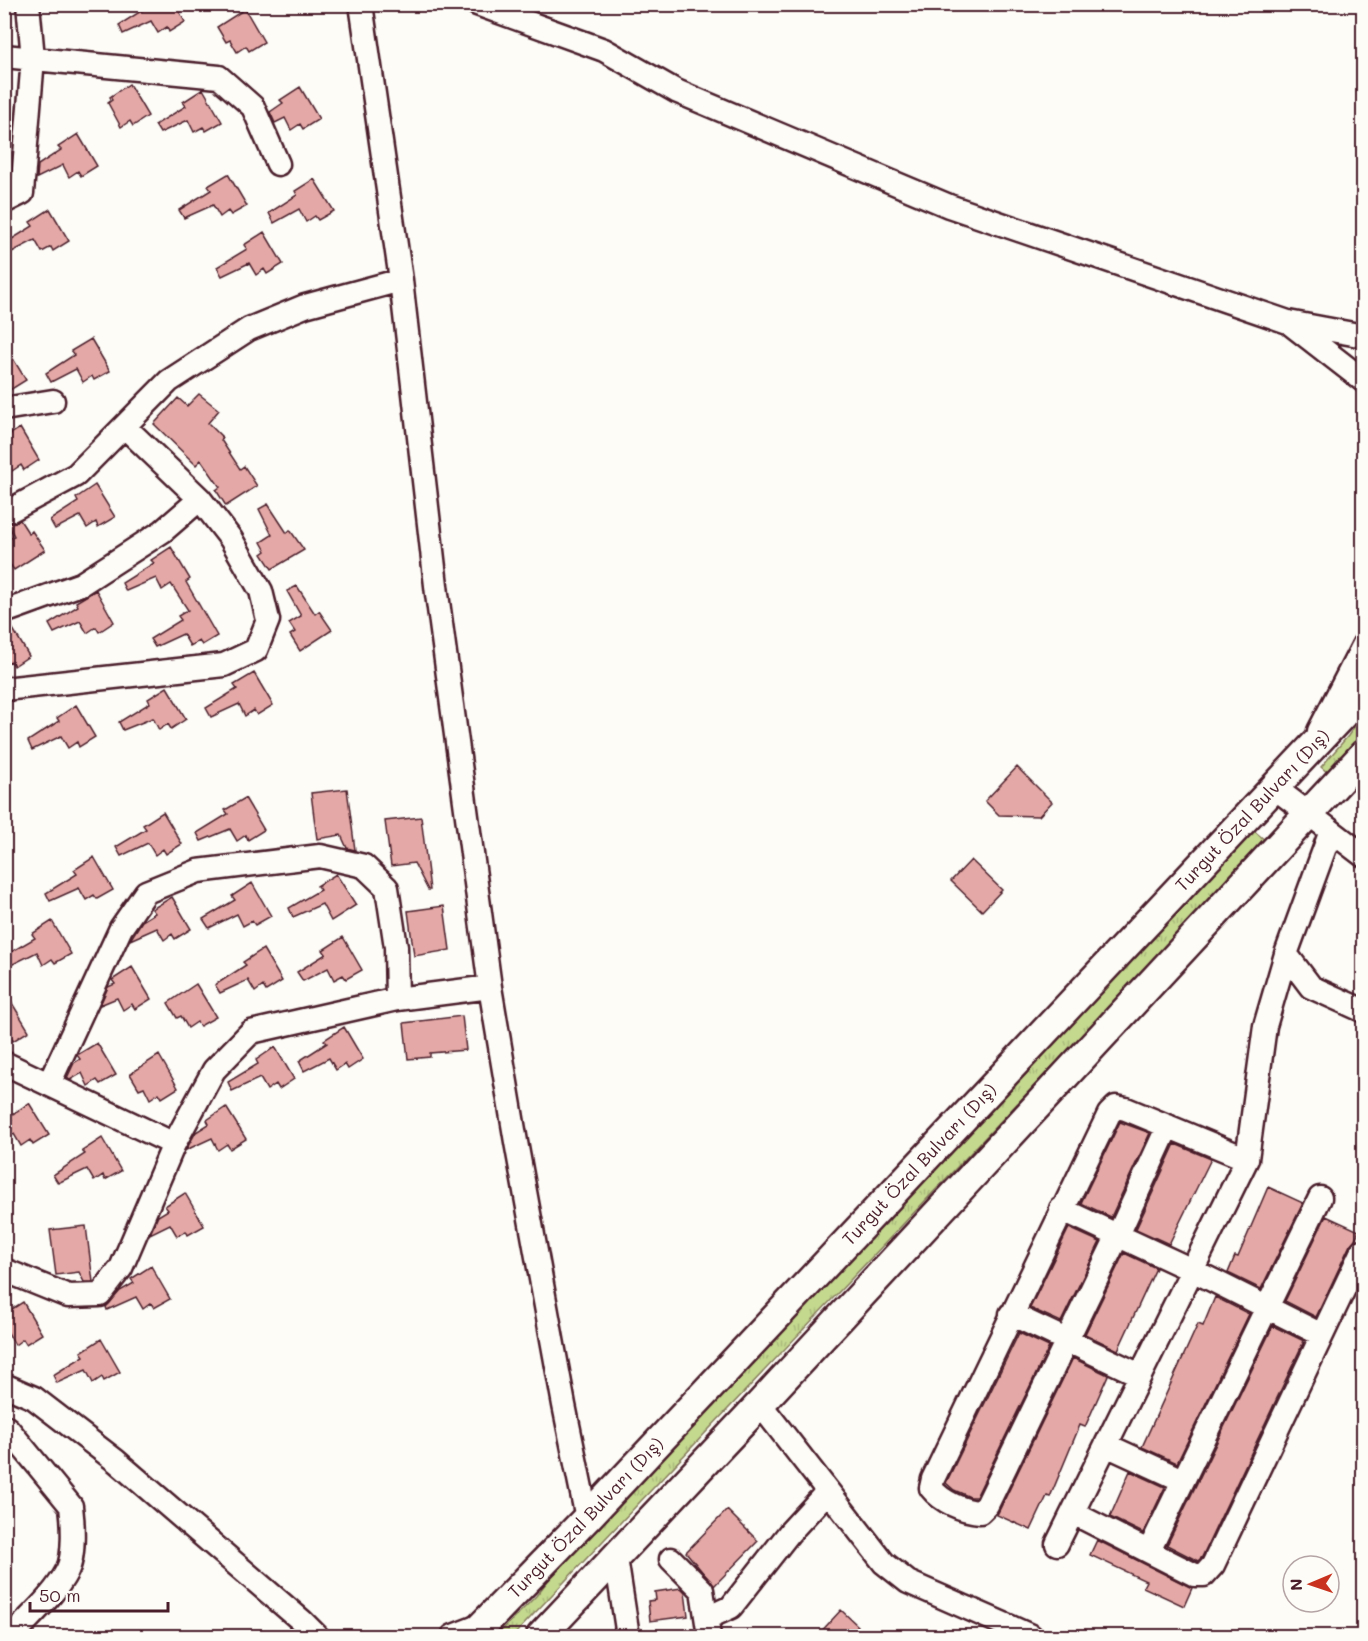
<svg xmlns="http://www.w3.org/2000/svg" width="1368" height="1641" viewBox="0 0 1368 1641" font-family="Mali,sans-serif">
  <defs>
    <pattern id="grass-tufts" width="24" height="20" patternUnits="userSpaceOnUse" patternTransform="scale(1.5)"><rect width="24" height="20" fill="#c4d98e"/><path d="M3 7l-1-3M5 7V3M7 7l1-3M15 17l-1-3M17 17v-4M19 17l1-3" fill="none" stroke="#aaba7b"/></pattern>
  </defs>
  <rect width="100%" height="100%" fill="#fdfcf7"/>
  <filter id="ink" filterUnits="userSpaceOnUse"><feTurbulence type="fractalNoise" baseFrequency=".0167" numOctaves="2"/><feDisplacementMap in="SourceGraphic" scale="12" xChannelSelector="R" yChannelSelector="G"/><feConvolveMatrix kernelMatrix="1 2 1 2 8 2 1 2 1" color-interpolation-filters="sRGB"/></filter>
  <g filter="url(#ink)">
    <path fill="url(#grass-tufts)" stroke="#877c5c" stroke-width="1.5" d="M1363 714V737L1329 774 1321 767 1348 736Z
      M1252 829 1266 841 513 1636H496L536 1596 567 1556Z"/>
    <path fill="#e4a9a6" stroke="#4a1f2b" stroke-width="1.5" d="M152 4H175L185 22 169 32 167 27 158 33 151 21 123 34 119 25Z
      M245 9 264 42 249 51 246 46 237 52 230 40 226 42 217 27Z
      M129 84 148 116 133 126 130 121 121 127 108 103 112 100 110 97Z
      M300 87 319 119 303 129 300 124 291 130 285 118 275 123 270 112 283 103 280 100Z
      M203 89 222 122 206 131 203 127 194 132 188 120 160 133 155 125 186 106 183 102Z
      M78 134 97 166 81 176 78 171 69 177 63 165 37 178 38 165 61 150 58 147Z
      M228 174 247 206 231 215 228 211 220 217 213 205 184 218 179 210 211 190 208 186Z
      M314 179 334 211 318 220 315 216 306 222 299 209 274 223 269 213 297 195 295 191Z
      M50 209 69 241 53 251 51 247 42 252 35 240 10 253 4 244 33 226 30 222Z
      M264 232 283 264 267 274 264 269 256 275 249 263 222 276 217 267 247 249 244 245Z
      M91 339 110 371 94 380 92 376 83 382 76 369 51 382 46 373 74 355 71 351Z
      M4 344 26 380 10 390 4 380Z
      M199 394 219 410 208 423 223 438 221 440 240 469 244 466 257 486 226 506 216 490 220 487 201 460 196 465 154 424 178 398 187 406Z
      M20 428 39 460 24 470 21 465 12 471 4 457V438Z
      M95 485 115 517 98 527 96 522 87 528 80 516 55 529 50 520 78 502 76 498Z
      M268 504 287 533 290 530 304 550 272 569 262 554 266 551 261 542 272 535 259 509Z
      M20 520 29 534 32 531 45 550 14 570 4 556V542L14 536 8 524Z
      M171 547 190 579 186 582 217 636 202 645 199 641 190 646 183 634 155 647 150 639 181 620 178 616 188 610 171 584 162 590 156 578 126 591 122 583 154 563 151 560Z
      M297 586 315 614 319 611 332 630 300 651 290 635 295 632 289 623 301 616 287 591Z
      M96 590 114 622 99 632 96 627 87 633 80 621 54 633 49 624 78 606 76 602Z
      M10 624 29 656 14 666 11 661 4 665V625Z
      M254 673 273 705 257 715 254 710 245 716 239 704 211 717 206 708 237 689 234 685Z
      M167 687 186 719 171 729 168 724 159 730 153 718 123 730 119 722 150 703 148 699Z
      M76 705 95 737 79 747 77 742 68 748 61 736 32 750 28 741 59 721 57 718Z
      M1017 767 1052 802 1039 816 999 815 985 801Z
      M347 789 351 819 355 850 347 848 341 835 317 839 314 817 311 793Z
      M245 798 264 830 248 840 246 835 237 841 230 829 201 841 197 833 228 814 225 810Z
      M163 812 182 844 166 854 163 849 155 855 148 843 121 856 116 847 146 829 143 825Z
      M421 817 430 890H428L414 863 391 866 385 821Z
      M94 857 113 890 97 899 94 895 86 900 79 888 50 901 46 893 77 874 74 870Z
      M971 860 1002 890 982 911 951 881Z
      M336 874 356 905 331 921 322 904 293 917 289 908 320 890 317 886Z
      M252 883 271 916 255 925 252 921 243 926 237 914 209 928 203 919 235 900 232 896Z
      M172 897 191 929 175 939 172 934 164 940 157 928 130 940 142 921 155 913 152 909Z
      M444 906 450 950 414 956 408 911Z
      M52 921 71 954 55 963 52 959 43 965 37 952 9 966 4 956 35 938 32 934Z
      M343 937 362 970 346 979 343 975 334 980 328 968 303 981 297 972 326 954 323 950Z
      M263 949 282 981 266 991 263 986 255 992 248 980 220 993 215 985 246 965 243 962Z
      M132 967 151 999 135 1009 132 1004 123 1010 117 998 100 1005 108 987 115 984 112 980Z
      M196 984 216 1017 200 1026 197 1022 188 1028 181 1016 177 1018 168 1003Z
      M4 990 29 1031 13 1041 10 1036 4 1040Z
      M462 1016 466 1050 430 1053V1057L408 1059 404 1023Z
      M344 1027 363 1059 348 1069 345 1064 336 1070 329 1058 304 1071 299 1061 327 1043 324 1040Z
      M97 1043 116 1075 100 1084 97 1080 88 1086 82 1073 70 1080 67 1078 74 1063 80 1059 77 1055Z
      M275 1047 294 1079 279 1089 276 1084 267 1090 260 1078 232 1091 228 1082 258 1064 256 1060Z
      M159 1055 178 1088 162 1098 159 1093 150 1099 144 1087 139 1089 130 1074Z
      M29 1103 49 1135 33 1145 30 1140 21 1146 14 1134 4 1139V1125L12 1120 10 1116Z
      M226 1107 246 1139 230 1149 227 1144 218 1150 212 1138 186 1150 196 1132 209 1124 207 1120Z
      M1120 1122 1150 1133 1111 1217 1081 1203Z
      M102 1138 121 1171 105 1180 103 1175 94 1181 87 1169 58 1183 53 1175 85 1154 82 1151Z
      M1175 1144 1211 1159 1169 1244 1136 1229Z
      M1268 1187 1303 1203 1261 1289 1228 1273 1235 1256 1238 1257Z
      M185 1193 204 1226 188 1235 186 1231 177 1236 170 1224 150 1234 158 1216 168 1210 165 1206Z
      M1326 1216 1359 1231 1355 1239 1350 1245 1316 1317 1285 1301Z
      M86 1226 93 1282H84L79 1272 56 1275 50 1230Z
      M1069 1228 1100 1242 1061 1322 1030 1308Z
      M1124 1253 1156 1268 1118 1350 1085 1334Z
      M151 1266 170 1299 154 1308 151 1303 143 1309 136 1297 107 1310 106 1307 120 1291 134 1283 131 1279Z
      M1215 1297 1249 1314 1177 1463 1142 1447 1198 1324 1203 1326Z
      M23 1302 42 1334 26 1344 23 1339 15 1345 4 1326V1314Z
      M1273 1326 1304 1341 1202 1557 1198 1561 1167 1545Z
      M1019 1333 1049 1347 976 1497H970L954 1490 946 1483Z
      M101 1339 120 1372 104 1381 102 1377 93 1383 86 1370 57 1383 53 1375 84 1356 81 1352Z
      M1073 1358 1108 1375 1085 1427 1080 1425 1050 1497 1047 1496 1031 1530 997 1515Z
      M1130 1471 1165 1487 1143 1533 1110 1517Z
      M727 1510 758 1541 714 1586 686 1552Z
      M1097 1540 1192 1588 1184 1606 1143 1587 1146 1581 1090 1555Z
      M681 1588 685 1592 688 1616 650 1621 648 1601 656 1600 655 1592Z
      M841 1610 858 1626 848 1636H817Z"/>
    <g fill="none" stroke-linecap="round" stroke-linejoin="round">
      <defs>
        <path id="minor" d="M361 4 401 280 437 594 490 987 516 1142 564 1405 587 1518
          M477 4 604 50 676 91 949 206 1288 322 1364 336
          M4 56 219 77 253 107 278 164
          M4 202 22 193 33 58 28 4
          M1292 325 1364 381
          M4 409 53 401
          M4 511 11 510 76 475 169 381 249 329 305 306 401 280
          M4 612 81 584 163 531 200 499
          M4 689 224 665 256 650 268 620 261 591 231 539 200 499 125 427
          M1319 731 1364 644
          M1275 788 1364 856
          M1286 954 1311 987 1364 1011
          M4 1063 174 1144
          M49 1084 121 928 146 892 198 871 320 856 364 866 387 888 396 947 397 999
          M1168 1126 1118 1235 987 1505 980 1512C963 1511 942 1502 931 1488L933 1479 1109 1114 1116 1107 1126 1109 1247 1159
          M1061 1209 1192 1270 1322 1335
          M4 1270 68 1296 100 1295 121 1268 174 1144 214 1070 251 1032 397 999 490 987
          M1011 1314 1140 1375
          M4 1385 34 1398 116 1461 302 1621 317 1636
          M760 1404 884 1563 908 1582 1031 1636
          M4 1426 8 1429 71 1506C73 1522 75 1556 67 1571 54 1596 30 1616 12 1636
          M1106 1445 1182 1480
          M1073 1513 1195 1575H1204L1213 1565 1362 1251
          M1057 1544 1247 1159 1265 1026 1286 954 1331 831
          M1149 1551 1320 1198
          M616 1558 628 1636
          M671 1559 702 1590 709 1636
          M707 1618 731 1607 790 1532 827 1492
          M453 1636 484 1624"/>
        <g id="major">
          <path id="s1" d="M472 1636 587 1518 1364 692"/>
          <path d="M541 1636 760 1404 1364 754"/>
        </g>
      </defs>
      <use href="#minor" stroke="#4a1f2b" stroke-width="27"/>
      <use href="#major" stroke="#4a1f2b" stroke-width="33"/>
      <use href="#minor" stroke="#fdfcf7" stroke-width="22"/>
      <use href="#major" stroke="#fdfcf7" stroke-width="28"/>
    </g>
  </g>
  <g text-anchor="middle" stroke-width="6" stroke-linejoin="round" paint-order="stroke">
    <g font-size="18" fill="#4a1f2b" stroke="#fdfcf7">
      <text dy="6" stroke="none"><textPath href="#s1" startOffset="1136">Turgut Özal Bulvarı (Dış)</textPath></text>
      <text dy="6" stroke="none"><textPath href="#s1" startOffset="650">Turgut Özal Bulvarı (Dış)</textPath></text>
      <text dy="6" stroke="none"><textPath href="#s1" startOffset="164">Turgut Özal Bulvarı (Dış)</textPath></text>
    </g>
  </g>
  <rect width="1368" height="1641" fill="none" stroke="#fdfcf7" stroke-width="24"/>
  <rect x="12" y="12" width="1344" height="1617" fill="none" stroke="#4a1f2b" stroke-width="2" filter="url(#ink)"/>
  <g transform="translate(1311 1584) rotate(268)"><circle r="28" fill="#fdfcf7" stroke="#b5a4a5" stroke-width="1.5"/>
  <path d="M0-4.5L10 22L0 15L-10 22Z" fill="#c8321e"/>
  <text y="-9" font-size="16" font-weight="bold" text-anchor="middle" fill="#4a1f2b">N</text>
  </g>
  <path d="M30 1602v9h138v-9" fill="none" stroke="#4a1f2b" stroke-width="3"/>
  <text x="39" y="1602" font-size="18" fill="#4a1f2b" stroke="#fdfcf7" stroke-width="4.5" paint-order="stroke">50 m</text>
</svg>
